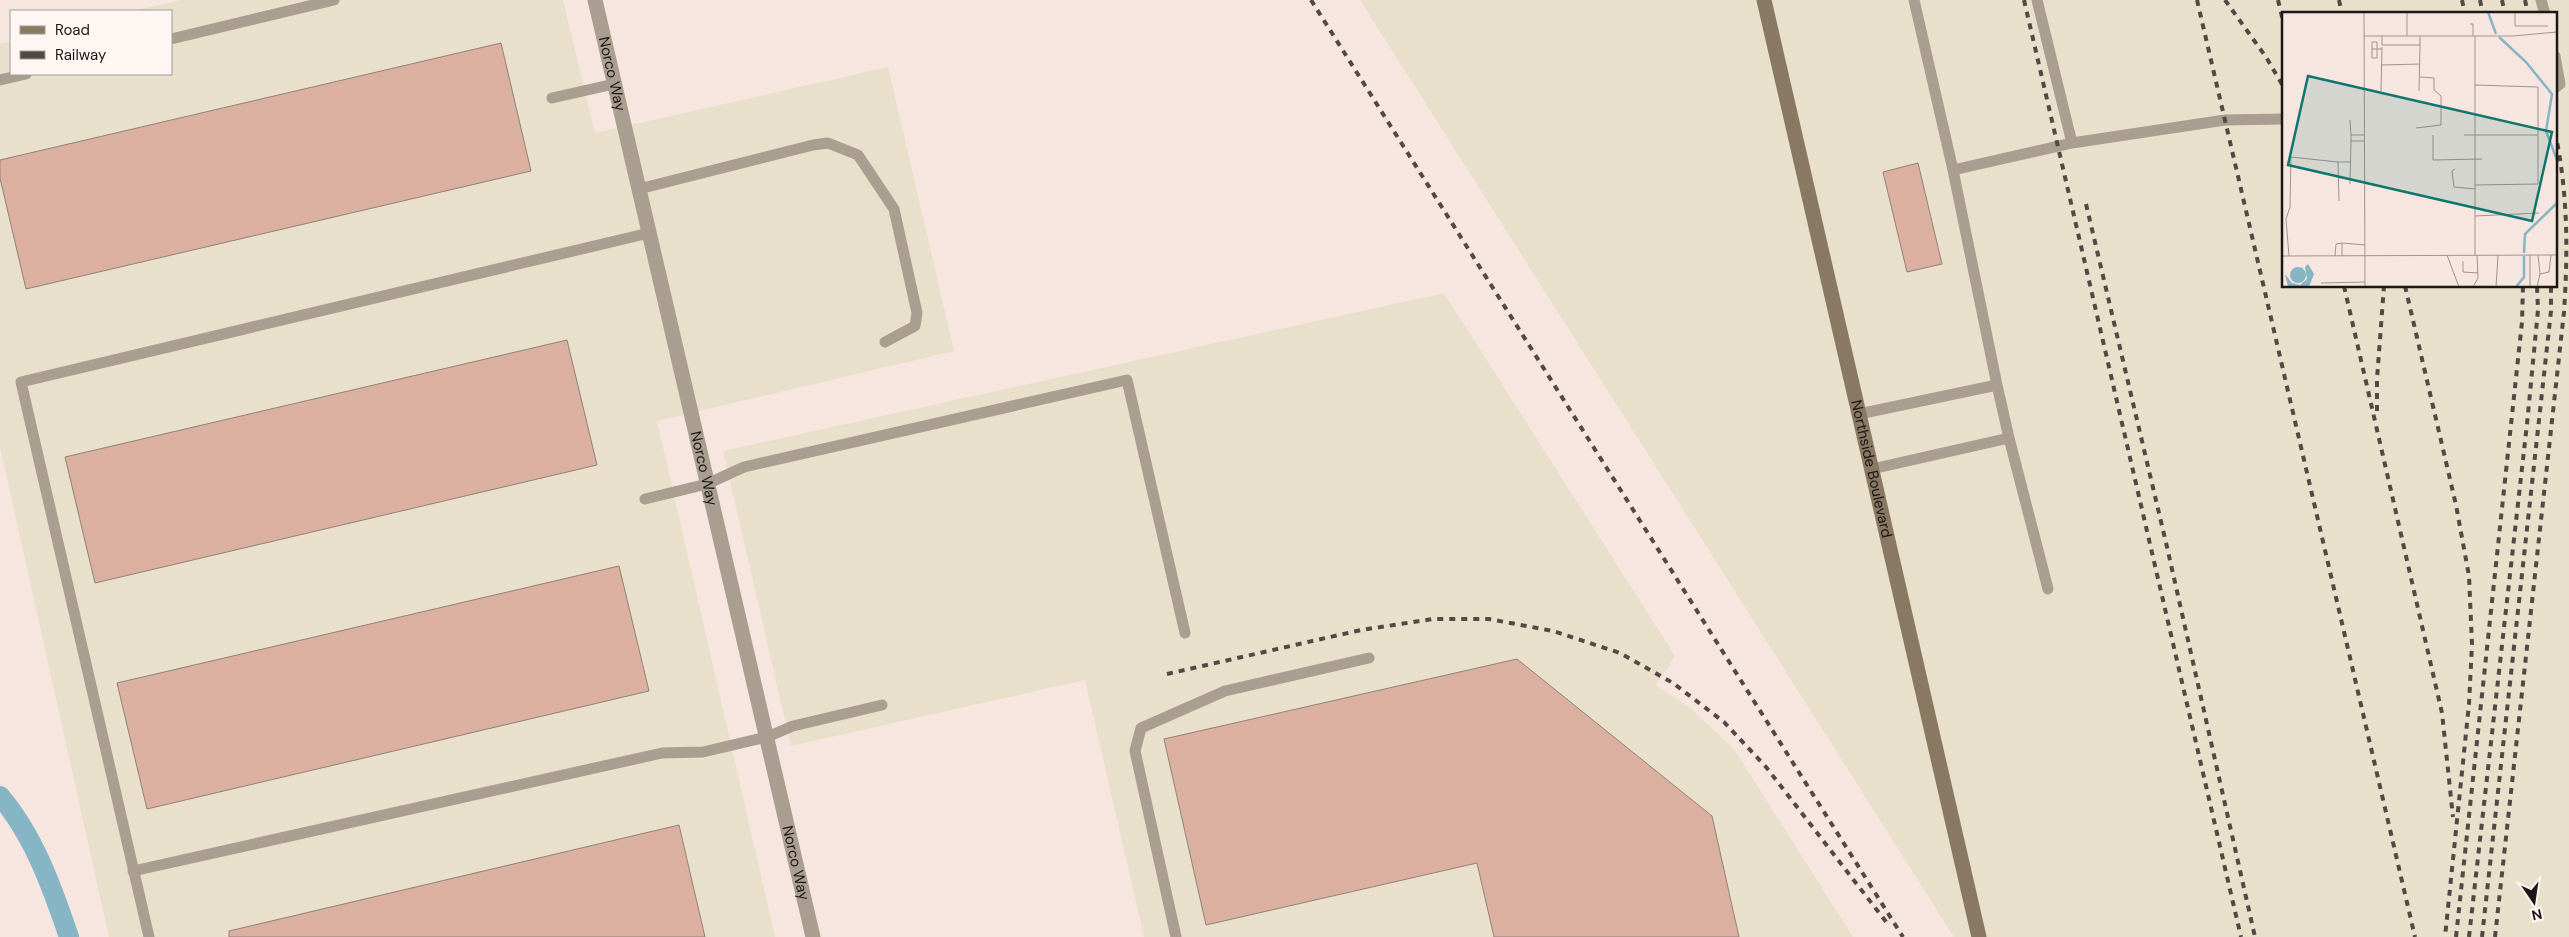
<svg xmlns="http://www.w3.org/2000/svg" width="2569" height="937" viewBox="0 0 2569 937" font-family="'DM Sans',sans-serif">
  <rect width="100%" height="100%" fill="#f7e6e0"/>
  <path fill="#e8e0ca" fill-rule="evenodd" d="M181 0H563L595 133 888 67 954 351 657 421 775 937H109L0 447V44L11 41V74H171V11H134Z
    M1360 0H2569V937H1954ZM2283 14H2555V286H2283Z
    M1444 293 1675 656 1656 686 1688 706 1734 749 1853 937H1144L1085 680 791 746 723 451Z"/>
  <g fill="none" stroke-linecap="round" stroke-linejoin="round">
    <path stroke="#86b6c5" stroke-width="20" d="M0 796C34 836 52 887 69 937"/>
  </g>
  <path fill="#dcb0a1" stroke="#90807b" d="M501 43 531 171 26 289 0 178V160Z
    M1918 163 1942 264 1907 272 1883 172Z
    M567 340 597 465 95 583 65 457Z
    M619 566 649 691 147 809 117 683Z
    M1517 659 1712 816 1739 937H1494L1477 863 1206 925 1164 739Z
    M679 825 705 937H229V931Z"/>
  <g fill="none" stroke-linecap="round" stroke-linejoin="round">
    <path stroke="#a99e8f" stroke-width="11" d="M2541 0 2545 14
      M171 39 334 0
      M2555 56 2560 84 2555 88
      M0 80 26 74
      M552 98 614 84
      M2072 143 2225 120 2283 119
      M1953 170 2072 143 2037 0
      M639 189 813 145 828 143 858 155 894 209 917 313 915 326 885 342
      M1859 414 1997 385 1953 170 1914 0
      M2009 438 2048 589
      M1872 469 2009 438 1997 385
      M645 499 707 484 744 467 1127 380 1185 633
      M133 871 662 753 703 752 767 737 793 726 882 705
      M149 937 21 382 649 233
      M1176 937 1135 751 1141 728 1225 691 1369 658"/>
    <path stroke="#a99e8f" stroke-width="15" id="s1" d="M595 0 813 937"/>
    <path stroke="#897963" stroke-width="15" id="s2" d="M1764 0 1979 937"/>
    <path stroke="#524946" stroke-width="4" stroke-dasharray="6 6" stroke-linecap="butt" d="M1311 0 1903 937
      M2024 0 2241 937
      M2197 0 2415 937
      M2225 0 2266 57 2283 86
      M2278 0 2283 21
      M2339 0 2342 14
      M2462 0 2465 14
      M2480 0 2483 14
      M2502 0 2505 14
      M2525 0 2528 14
      M2086 204 2167 547 2255 937
      M2344 286 2442 713 2453 817
      M2405 286 2456 505 2469 576 2472 644 2469 704 2445 937
      M2377 411V379L2384 286
      M1167 674 1361 630 1433 619H1489L1553 631 1620 653 1673 683 1724 722 1766 767 1887 923
      M2456 937 2522 322 2523 286
      M2469 937 2527 424 2538 310 2537 286
      M2482 937 2551 311V286
      M2495 937 2564 312C2568 252 2568 192 2555 132"/>
  </g>
  <g text-anchor="middle" stroke-width="4" stroke-linejoin="round" paint-order="stroke">
    <g font-size="15" fill="#1c1614" stroke="#fdf6f3">
      <text dy="5" stroke="none"><textPath href="#s1" startOffset="76">Norco Way</textPath></text>
      <text dy="5" stroke="none"><textPath href="#s1" startOffset="481">Norco Way</textPath></text>
      <text dy="5" stroke="none"><textPath href="#s2" startOffset="481">Northside Boulevard</textPath></text>
      <text dy="5" stroke="none"><textPath href="#s1" startOffset="886">Norco Way</textPath></text>
    </g>
  </g>
  <g transform="translate(2282 12)">
    <rect width="275" height="275" fill="#f7e6e0"/>
    <path d="M26 252 32 262 27 275H6L3 262 10 271 18 273 25 267 23 255ZM8 263a8 8 0 1 1 16 0a8 8 0 1 1-16 0Z" fill="#86b6c5"/>
    <path fill="none" stroke="#86b6c5" stroke-width="2.5" d="M206 0 214 22M217 25 244 50 270 82 264 119 275 148M242 241 243 222 275 191M234 275 242 265V244"/>
    <path fill="none" stroke="#9f938e" stroke-width="1" d="M82 0 83 275M233 0V14H266M188 12H191V24M82 24H231L275 20M100 24V33H138V24M125 24V0M193 24V243M90 37V46H95V30H90V37H100M100 53 138 52M193 73 256 75V172L193 173M99 79 100 35M137 79 138 33M68 108 69 123M134 116 159 113V84L152 78V66L138 65M151 123V148L200 147M182 123H256M69 129V123H82M173 157 170 159 172 175 193 177M68 172 69 129H82M57 189 56 150H68M193 204 257 201M165 243 177 275M248 243V275M256 243 258 262M0 244 275 243M7 244 4 207 8 195 9 145 56 150M53 244 54 232 60 231M60 244V231L83 233M181 249V260L196 261M39 271 83 270M191 275 196 266 195 243M214 275 216 243M255 275 258 262 267 260 269 243"/>
    <path fill="#0f766e" fill-opacity="0.15" stroke="#0f766e" stroke-width="2.5" d="M26 64 270 120 250 209 6 153Z"/>
    <rect width="275" height="275" fill="none" stroke="#1c1614" stroke-width="2.5"/>
  </g>
  <rect x="10" y="10" width="162" height="65" fill="#fdf6f3" stroke="#a39c9a"/>
  <rect x="20" y="26" width="25" height="8" fill="#897963" stroke="#a39c9a"/>
  <text x="55" y="35" font-size="15" fill="#1c1614">Road</text>
  <rect x="20" y="51" width="25" height="8" fill="#524946" stroke="#a39c9a"/>
  <text x="55" y="60" font-size="15" fill="#1c1614">Railway</text>
  <g transform="translate(2534 902) rotate(167)" stroke="#fdf6f3" stroke-width="4" paint-order="stroke">
  <path d="M0-4L9 19L0 12L-9 19Z" fill="#1c1614"/>
  <text y="-8" font-size="14" font-weight="bold" text-anchor="middle" fill="#1c1614">N</text>
  </g>
</svg>
